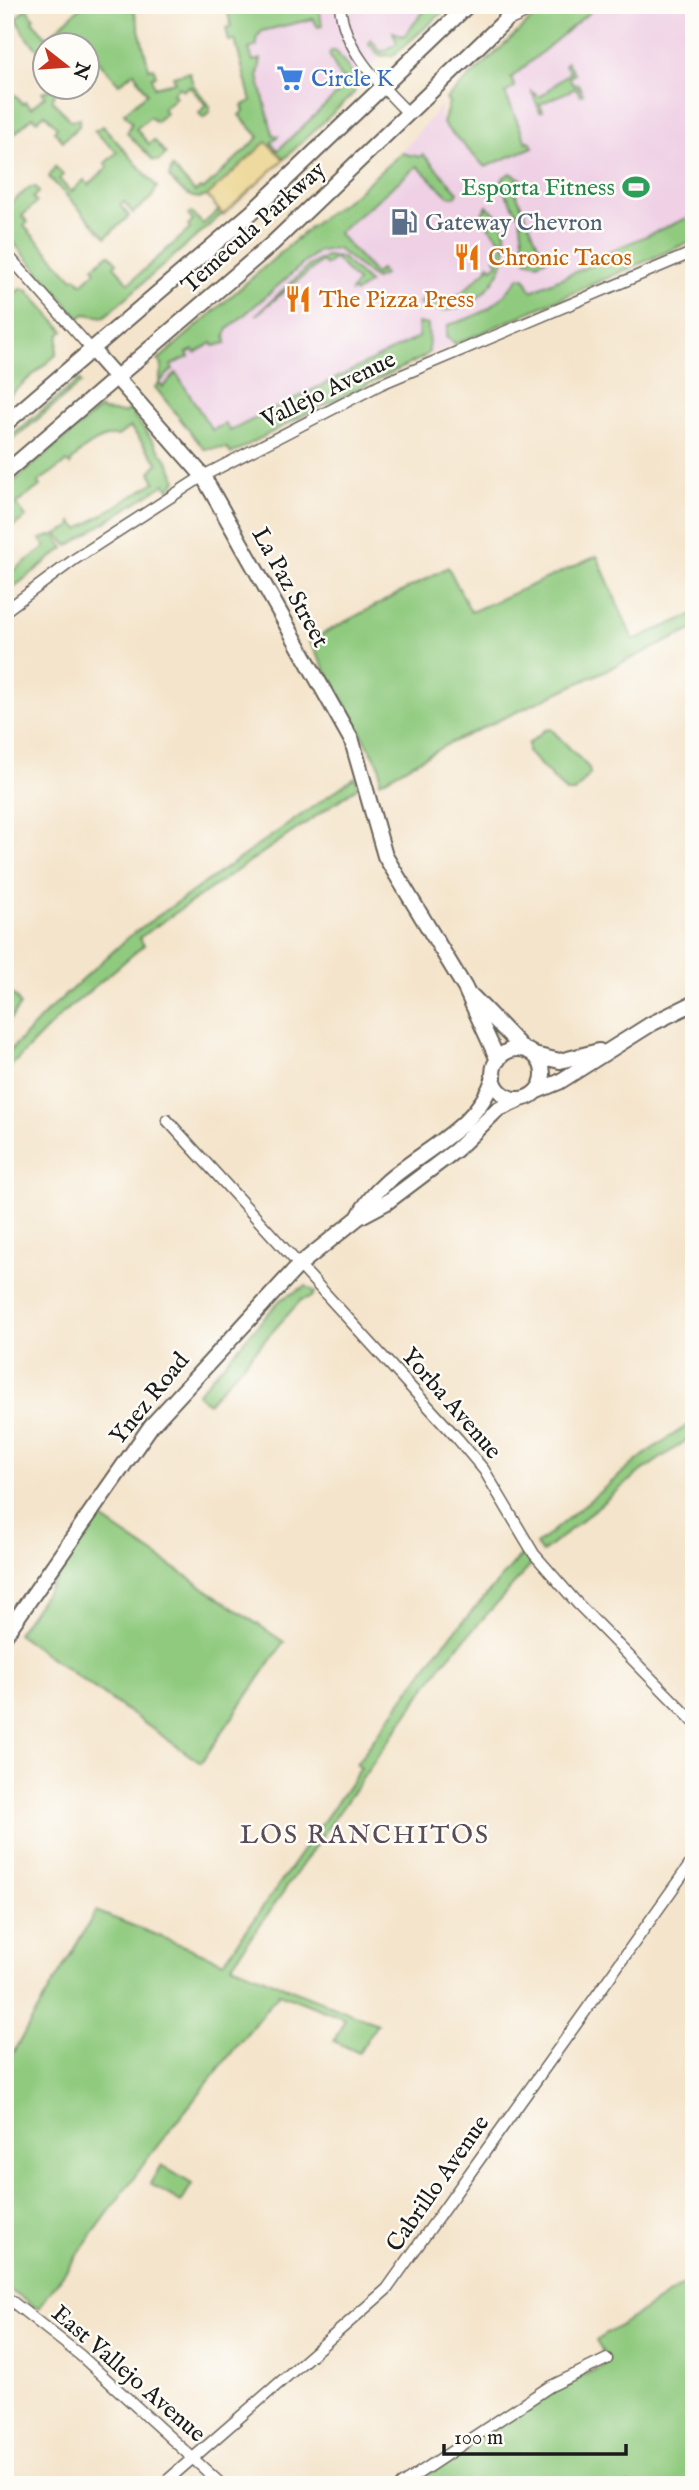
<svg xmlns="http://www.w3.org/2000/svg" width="699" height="2490" viewBox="0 0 699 2490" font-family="'IM FELL English',serif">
  <rect width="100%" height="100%" fill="#fdfcf7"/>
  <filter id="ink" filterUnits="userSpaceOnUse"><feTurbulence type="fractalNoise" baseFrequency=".0143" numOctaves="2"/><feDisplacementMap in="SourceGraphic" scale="14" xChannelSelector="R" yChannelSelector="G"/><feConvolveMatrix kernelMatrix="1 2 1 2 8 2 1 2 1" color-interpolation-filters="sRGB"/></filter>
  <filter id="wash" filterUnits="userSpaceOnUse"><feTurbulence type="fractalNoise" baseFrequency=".00686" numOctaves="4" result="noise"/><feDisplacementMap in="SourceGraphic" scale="28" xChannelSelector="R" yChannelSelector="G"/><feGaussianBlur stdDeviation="1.57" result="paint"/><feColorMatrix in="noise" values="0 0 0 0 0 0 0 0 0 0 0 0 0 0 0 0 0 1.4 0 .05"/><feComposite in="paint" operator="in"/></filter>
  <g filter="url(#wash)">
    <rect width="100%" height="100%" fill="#f4e4cb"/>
    <path fill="#efd0e5" d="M319 5H434L394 55 380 56 357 80 354 93 284 159 266 142 236 34 321 13Z
      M589 5H694V240L376 378 231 454 227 448 204 449 155 387 159 383 162 364 158 360 316 222 369 183 401 153 442 104 440 116 446 126Z"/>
    <path fill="#90ca7f" stroke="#56734e" stroke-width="2" d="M83 5H133L149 69 154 68 156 76 152 77 154 87 175 82 173 76 189 72 194 86 210 106V112L203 118 199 113 206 105 189 86 183 91 179 87 173 93 176 97 163 109 166 113 156 122 150 117 136 129 149 144 154 140 166 154 159 161 153 160 127 133 132 123 124 113 147 93 134 72 119 84 74 33 59 45 46 46 45 58 23 33 17 18 26 8 34 18 32 21 47 38Z
      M226 5H319L322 26 318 27 313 19 262 31 256 39 257 46 249 49 253 61 261 59 258 76 273 135 278 136 271 143 278 150 338 93 339 88H344L345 78 340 77 329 54 331 51H336L357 80 354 93 284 159 266 142 207 196C190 203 179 188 169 177L172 167 195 192 200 188 203 190 259 137 239 115 244 111 242 106 251 101 235 40 229 41 226 28 231 26Z
      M429 5H451L394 55 380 56 369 44 371 39 381 52 397 43 393 32 404 36Z
      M547 5H598L511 78 515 87 505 93 526 142 530 141 533 147 485 167 443 124 449 102 446 99Z
      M567 62 575 74 569 77 573 85 578 84 583 94 580 95 576 88 540 104 543 111 540 112 532 92 540 97 570 72 565 65Z
      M5 85 23 104 25 102 31 108 45 96 42 92 53 88 55 93 52 100 71 121 80 118 79 126 63 141 54 131 57 127 45 114 37 121 33 117 5 142Z
      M103 126 157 187 152 197 133 213 124 202 120 205 129 216 106 237 49 177 55 166 63 175 59 179 71 192 84 180 89 185 108 167 105 163 117 152 94 131Z
      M401 153 420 157 423 154 458 192 455 197 448 196 417 166 338 233 375 274 381 269 384 275 375 279 338 249 318 251 228 329 225 335 226 343 214 346 212 343 195 353 193 350 187 353 189 357 171 365 173 369 159 383 163 387 176 373 212 430 225 424 230 431 419 337 418 323 428 325 429 352 424 357 300 417 231 454 227 448 204 449 155 387 159 383 162 364 158 360 316 222 354 195Z
      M511 173 521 179 512 184 543 256 551 253 554 256 537 263 526 260 520 217 500 185 504 177Z
      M30 187H36L39 192 33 198 37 202 22 216 28 222 24 226 73 279 76 277 82 284 96 271 93 267 109 254 117 263 114 266 129 283 190 229 188 226 193 221 188 215 191 212 203 224 219 210 222 214 104 317 85 314 79 318 5 233V208Z
      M487 206C540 246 472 337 419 303L426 296 436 304H444L455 294 457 297 487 269 489 264 492 268 498 263 495 259 503 244 501 240 480 217Z
      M694 215V240L456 344 446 337 448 325C482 316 499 305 519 277L525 278 531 291 594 264 593 253 597 262 611 251Z
      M326 256 342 258 369 283 355 293 353 290 350 293 357 282 335 258 326 265 322 261 256 315 309 266Z
      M20 289H26L64 331 59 335 56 355 5 399V301Z
      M79 380 81 383 5 446V441Z
      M100 408 103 411 124 413 129 409 169 463 176 480 170 490 165 484 68 546 56 534 71 527 72 522 79 529 155 482 150 472 158 463 130 427 118 436C103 433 76 452 70 465L67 462 38 482 40 486 16 504 26 517 5 532V489Z
      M54 535 64 548 5 594V577L45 547 40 539Z
      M597 556 633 640 694 614V629L448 744 380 782V766L309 641 448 567 471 612Z
      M551 729 589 768 590 774 575 792H566L528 752V744L545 730Z
      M355 777 358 787 139 938 144 945 61 1015 5 1072V1056L49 1010 131 935Z
      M5 991 16 997 20 1005 5 1027Z
      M306 1286 315 1292 312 1297 301 1300 208 1403 197 1394 280 1300Z
      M694 1421V1435L635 1476 542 1553 536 1545 649 1451Z
      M99 1517 284 1642 201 1763 17 1634Z
      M524 1552 533 1563 443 1663 232 1965 377 2024 359 2053 334 2041 345 2019 279 1993 151 2154 38 2309 5 2287V2066L96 1911 224 1962 361 1768 356 1764 439 1649Z
      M161 2165 192 2184 181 2202 150 2184Z
      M694 2278V2485H409L553 2390 603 2366 607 2359 596 2341Z"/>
    <path fill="#eeda9e" stroke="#857b5d" stroke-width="2" d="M266 142 284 159 223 215 207 196Z"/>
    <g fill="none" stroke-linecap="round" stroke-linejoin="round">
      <path stroke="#66c3e4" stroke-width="3.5" d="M5 521 12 515"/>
    </g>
  </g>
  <g filter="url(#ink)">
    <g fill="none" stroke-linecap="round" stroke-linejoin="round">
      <defs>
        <path id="minor" d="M340 5C343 49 379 84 409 114
          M5 252 92 350
          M5 611 75 559 203 476 381 384 694 252
          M167 1120 458 1439 484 1470 534 1554 577 1603 694 1722
          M5 2296 80 2355 222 2485
          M162 2485 387 2289 694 1859
          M401 2485 549 2387 607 2359"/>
        <path id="secondary" d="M92 350 203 476 352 741 385 856 465 988 498 1060
          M473 997 523 1049
          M493 1074a25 25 0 1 1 50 0a25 25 0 1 1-50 0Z
          M534 1055 560 1061 599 1051
          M537 1091 559 1082 651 1024 694 1003
          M359 1216C388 1159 473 1143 494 1077
          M5 1635 151 1426 299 1265 359 1217 387 1202 456 1150 497 1110 519 1100"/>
        <path id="primary" d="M5 424 252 212 468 5
          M5 473 273 243 515 11"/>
        <path id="motorway" d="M509 16 534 5"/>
      </defs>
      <use href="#minor" stroke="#686259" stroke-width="13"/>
      <use href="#secondary" stroke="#686259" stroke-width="18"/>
      <use href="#primary" stroke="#686259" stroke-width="18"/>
      <use href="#motorway" stroke="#686259" stroke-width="21"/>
      <use href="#minor" stroke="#fff" stroke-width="10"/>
      <use href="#secondary" stroke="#fff" stroke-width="14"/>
      <use href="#primary" stroke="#fff" stroke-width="14"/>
      <use href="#motorway" stroke="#fff" stroke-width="18"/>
    </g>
  </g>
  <defs>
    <symbol id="supermarket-bare" viewBox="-9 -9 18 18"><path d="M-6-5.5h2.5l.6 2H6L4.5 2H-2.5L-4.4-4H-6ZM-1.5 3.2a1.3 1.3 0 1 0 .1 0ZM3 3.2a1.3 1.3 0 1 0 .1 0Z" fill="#3f7fe0" stroke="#fdfcf7" stroke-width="2.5" paint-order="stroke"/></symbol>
    <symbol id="stadium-bare" viewBox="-9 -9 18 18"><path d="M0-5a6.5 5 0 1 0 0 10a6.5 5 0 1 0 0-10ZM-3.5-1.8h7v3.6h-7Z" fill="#2e9e5b" stroke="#fdfcf7" stroke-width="2.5" paint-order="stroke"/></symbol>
    <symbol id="fuel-bare" viewBox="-9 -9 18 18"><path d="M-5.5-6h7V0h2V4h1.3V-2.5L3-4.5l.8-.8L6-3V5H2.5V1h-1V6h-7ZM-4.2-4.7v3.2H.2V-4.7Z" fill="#5c6f8a" stroke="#fdfcf7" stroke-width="2.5" paint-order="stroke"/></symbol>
    <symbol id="restaurant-bare" viewBox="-9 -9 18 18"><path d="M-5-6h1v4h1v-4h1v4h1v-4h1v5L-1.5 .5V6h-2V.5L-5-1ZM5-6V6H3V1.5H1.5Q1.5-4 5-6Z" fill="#e8710a" stroke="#fdfcf7" stroke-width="2.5" paint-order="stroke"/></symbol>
  </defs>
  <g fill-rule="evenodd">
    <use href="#supermarket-bare" x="271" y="59" width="38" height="38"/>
    <use href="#stadium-bare" x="617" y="168" width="38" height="38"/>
    <use href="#fuel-bare" x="385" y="203" width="38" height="38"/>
    <use href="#restaurant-bare" x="448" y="238" width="38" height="38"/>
    <use href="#restaurant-bare" x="279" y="280" width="38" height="38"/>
  </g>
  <g text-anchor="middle" stroke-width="5" stroke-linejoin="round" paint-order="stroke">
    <g font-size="24" fill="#366cbe" stroke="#fdfcf7" text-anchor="start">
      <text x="311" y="86">Circle K</text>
    </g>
    <g font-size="24" fill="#27864d" stroke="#fdfcf7" text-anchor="end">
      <text x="615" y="195">Esporta Fitness</text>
    </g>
    <g font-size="24" fill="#4e5e75" stroke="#fdfcf7" text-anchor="start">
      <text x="425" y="230">Gateway Chevron</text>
    </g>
    <g font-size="24" fill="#1c1c1c" stroke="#fdfcf7">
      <text transform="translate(253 227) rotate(-42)" y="8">Temecula Parkway</text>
      <text transform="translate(328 389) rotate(-26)" y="8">Vallejo Avenue</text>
      <text transform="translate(291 587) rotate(61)" y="8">La Paz Street</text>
      <text transform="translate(149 1398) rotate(-51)" y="8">Ynez Road</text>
      <text transform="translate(452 1403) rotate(49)" y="8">Yorba Avenue</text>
      <text transform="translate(437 2183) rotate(-55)" y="8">Cabrillo Avenue</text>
      <text transform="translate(129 2373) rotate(41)" y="8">East Vallejo Avenue</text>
    </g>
    <g font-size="24" fill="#c56008" stroke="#fdfcf7" text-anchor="start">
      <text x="488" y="265">Chronic Tacos</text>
      <text x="319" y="307">The Pizza Press</text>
    </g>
    <g font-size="26" letter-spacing="2" fill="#5a4b58" stroke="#fdfcf7">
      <text x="365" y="1843">LOS RANCHITOS</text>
    </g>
  </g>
  <rect width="699" height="2490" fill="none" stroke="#fdfcf7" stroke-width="28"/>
  <g transform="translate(66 66) rotate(107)"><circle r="33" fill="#fdfcf7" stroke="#a3a29f" stroke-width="2"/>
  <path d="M0-5L12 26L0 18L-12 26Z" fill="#c8321e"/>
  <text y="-10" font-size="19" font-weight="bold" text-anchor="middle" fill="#1c1c1c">N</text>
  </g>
  <path d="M444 2444v10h182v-10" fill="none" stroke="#1c1c1c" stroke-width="3.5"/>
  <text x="454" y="2444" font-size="21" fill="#1c1c1c" stroke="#fdfcf7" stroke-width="5" paint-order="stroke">100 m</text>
</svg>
